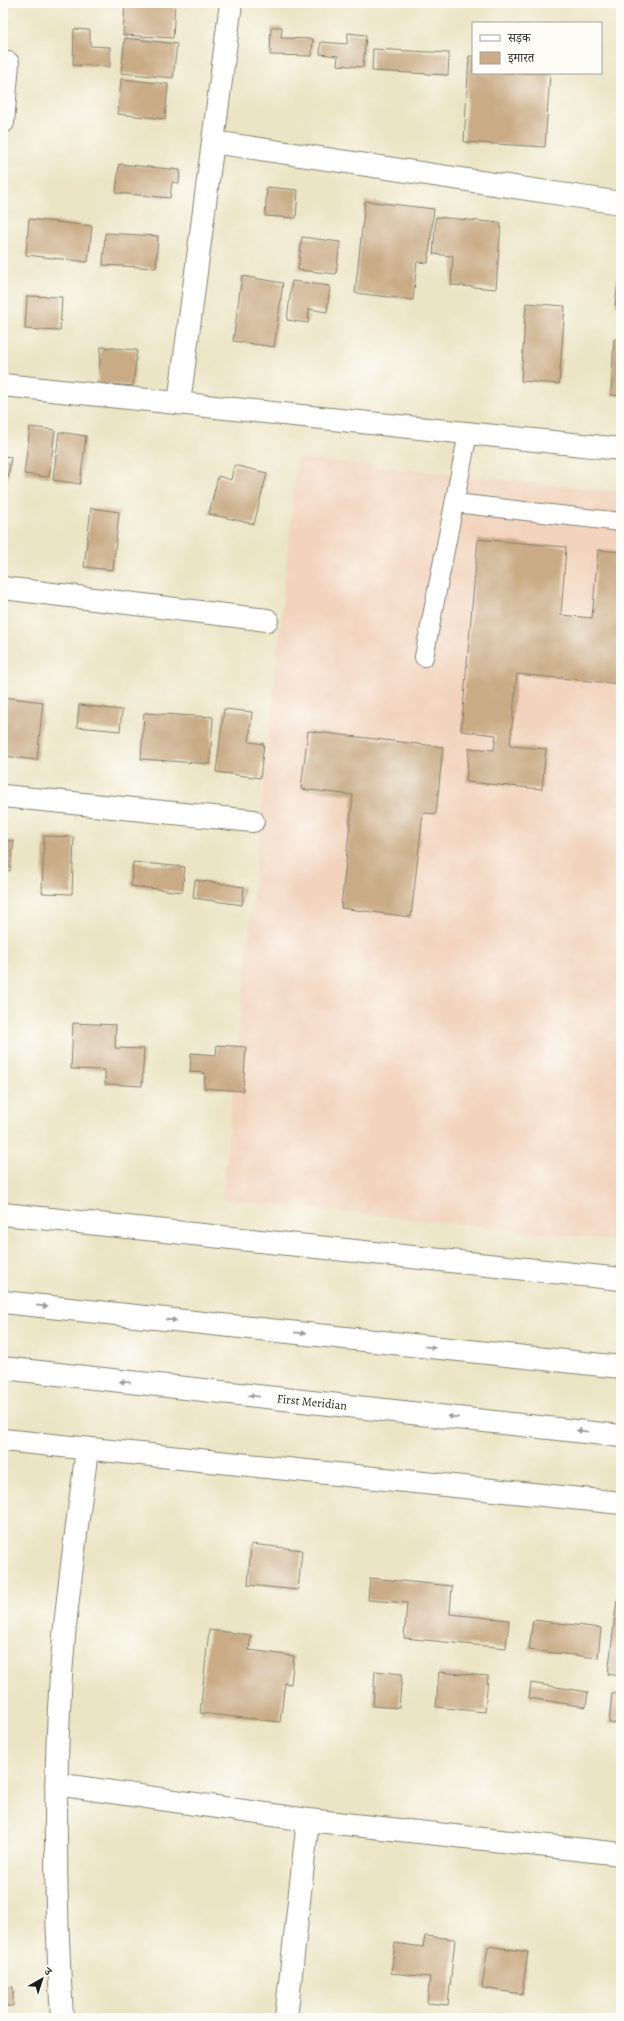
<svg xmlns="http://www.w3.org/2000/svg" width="624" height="2021" viewBox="0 0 624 2021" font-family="Alegreya,'Noto Serif Devanagari',serif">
  <rect width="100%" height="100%" fill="#fdfcf7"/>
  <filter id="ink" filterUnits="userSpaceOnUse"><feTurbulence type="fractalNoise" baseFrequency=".025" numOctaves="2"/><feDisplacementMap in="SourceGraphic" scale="8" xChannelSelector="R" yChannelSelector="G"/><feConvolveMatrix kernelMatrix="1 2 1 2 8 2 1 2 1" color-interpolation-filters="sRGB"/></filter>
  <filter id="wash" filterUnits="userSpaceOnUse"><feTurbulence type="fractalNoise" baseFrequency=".012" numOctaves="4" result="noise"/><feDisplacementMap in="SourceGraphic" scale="16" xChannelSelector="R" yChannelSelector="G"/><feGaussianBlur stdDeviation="0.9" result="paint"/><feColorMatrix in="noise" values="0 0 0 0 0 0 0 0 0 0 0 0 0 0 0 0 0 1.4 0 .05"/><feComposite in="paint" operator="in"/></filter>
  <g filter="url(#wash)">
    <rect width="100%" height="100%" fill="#ebe5c5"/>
    <path fill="#f2d4be" d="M297 458 621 492V1241L222 1199Z"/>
    <g id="blocks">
      <path fill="#c9ab85" d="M125 3H175L173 38 123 35Z
        M271 27H282L281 38 313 39 312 56 270 55Z
        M74 29 90 30V46L110 47V67L73 65Z
        M348 33 366 35 363 67 337 65 338 56 320 54 321 42 347 44Z
        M125 38 177 44 173 78 121 73Z
        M373 49 449 53 448 75 372 71Z
        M469 56H473V73H550L545 147 464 142Z
        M121 79 168 84 165 119 118 114Z
        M119 164 180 170 179 183 172 182 170 198 116 193Z
        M267 187 298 190 296 218 265 216Z
        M365 201 434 209 428 263 417 262 413 300 355 293Z
        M436 217 501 223 496 289 451 285 453 256 433 254Z
        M29 219 92 226 88 262 26 255Z
        M105 233 158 236 156 268 103 265Z
        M302 237 340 242 336 274 298 270Z
        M242 276 283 283 274 347 233 341Z
        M292 281 330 286 327 312 309 309 308 323 287 320Z
        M618 282H621V306L615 305Z
        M27 296 62 297 60 331 25 329Z
        M526 303 565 306 559 384 521 381Z
        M614 339H621V396L611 395Z
        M101 347 137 350 133 386 98 383Z
        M30 427 55 430 49 477 24 474Z
        M59 432 86 436 80 484 53 480Z
        M3 456 11 457 8 478 3 477Z
        M234 465 267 473 254 524 209 514 218 476 231 480Z
        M91 508 119 512 113 570 84 567Z
        M478 539 566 547 561 615 592 618 598 550 621 552V684L517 674 510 746 546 749 542 789 466 782 469 748 494 750 496 735 461 731Z
        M3 697 43 702 37 760 3 756Z
        M79 705 122 710 120 731 77 727Z
        M224 709 252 712 249 742 264 744 260 778 216 772Z
        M144 713 213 717 210 764 141 759Z
        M308 731 443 747 436 814 423 813 411 917 341 908 353 795 301 789Z
        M44 836 74 837 72 894 42 893Z
        M3 840 14 841 10 871 3 870Z
        M133 862 185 867 182 892 131 886Z
        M195 880 244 887 242 905 193 898Z
        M73 1023 116 1025 115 1048 144 1049 142 1086 105 1084V1070L71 1069Z
        M217 1045 246 1047 243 1091 204 1088 205 1073 190 1072 191 1053 216 1055Z
        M251 1544 302 1550 298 1590 248 1585Z
        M370 1578 452 1586 450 1614 509 1620 506 1648 404 1638 407 1603 368 1600Z
        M617 1600H621V1676L608 1674Z
        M533 1620 601 1628 598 1658 529 1650Z
        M209 1630 251 1635 249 1650 294 1656 291 1684 285 1683 280 1722 200 1713Z
        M375 1671 402 1674 399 1708 373 1706Z
        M439 1672 488 1676 485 1712 436 1707Z
        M531 1683 588 1692 586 1707 529 1698Z
        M612 1693 621 1694V1724L609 1723Z
        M425 1936 455 1939 448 2005 427 2003 430 1977 391 1973 395 1943 423 1947Z
        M488 1946 528 1952 522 1994 482 1988Z
        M3 1987H13V2006H3Z"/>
    </g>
  </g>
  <g filter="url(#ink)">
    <use href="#blocks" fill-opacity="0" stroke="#848070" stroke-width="1"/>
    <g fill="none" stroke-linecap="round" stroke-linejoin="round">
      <defs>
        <path id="service" d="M455 503 621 522
          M424 657 468 433"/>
        <path id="minor" d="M3 122 8 63
          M213 142 621 203
          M3 385 621 449
          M179 403 231 3
          M3 588 267 620
          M3 796 253 821
          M3 1214 621 1279
          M3 1440 621 1503
          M56 1784 308 1820 621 1854
          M62 2018C54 1891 53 1763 64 1636 70 1574 79 1512 87 1450
          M286 2018 308 1820"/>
        <path id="tertiary" d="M3 1302 621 1367
          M3 1368 621 1436"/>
      </defs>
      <use href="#service" stroke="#848070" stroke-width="20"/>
      <use href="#minor" stroke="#848070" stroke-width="24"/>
      <use href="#tertiary" stroke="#848070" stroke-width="24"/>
      <use href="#service" stroke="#fff" stroke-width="18"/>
      <use href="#minor" stroke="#fff" stroke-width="22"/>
      <use href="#tertiary" stroke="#fff" stroke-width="22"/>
    </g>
    <defs><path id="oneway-solid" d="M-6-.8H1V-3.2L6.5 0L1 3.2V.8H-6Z"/></defs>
    <g fill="#999">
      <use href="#oneway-solid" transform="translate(42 1306) rotate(6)"/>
      <use href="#oneway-solid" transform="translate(171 1320) rotate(6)"/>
      <use href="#oneway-solid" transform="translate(300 1333) rotate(6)"/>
      <use href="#oneway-solid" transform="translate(430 1347) rotate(6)"/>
      <use href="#oneway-solid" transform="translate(125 1382) rotate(-174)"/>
      <use href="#oneway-solid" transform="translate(254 1396) rotate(-174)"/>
      <use href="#oneway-solid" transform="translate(453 1417) rotate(-174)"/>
      <use href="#oneway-solid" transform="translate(582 1431) rotate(-174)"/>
    </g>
  </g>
  <g text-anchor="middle" stroke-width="3.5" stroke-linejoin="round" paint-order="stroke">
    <g font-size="12" fill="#1c1c1c" stroke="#fdfcf7">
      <text transform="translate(312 1402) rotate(6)" y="4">First Meridian</text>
    </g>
  </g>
  <rect width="624" height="2021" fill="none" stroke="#fdfcf7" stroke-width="16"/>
  <rect x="472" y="22" width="130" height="52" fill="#fdfcf7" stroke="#a3a29f"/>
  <rect x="480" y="35" width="20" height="6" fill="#ffffff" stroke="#a3a29f"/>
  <text x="508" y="42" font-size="12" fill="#1c1c1c">सड़क</text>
  <rect x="480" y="52" width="20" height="12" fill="#c9ab85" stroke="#a3a29f"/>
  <text x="508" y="62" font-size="12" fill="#1c1c1c">इमारत</text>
  <g transform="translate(42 1979) rotate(39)" stroke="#fdfcf7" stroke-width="3" paint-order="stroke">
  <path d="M0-3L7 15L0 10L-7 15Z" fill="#1c1c1c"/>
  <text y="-6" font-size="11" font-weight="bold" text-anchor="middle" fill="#1c1c1c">उ</text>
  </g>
</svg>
